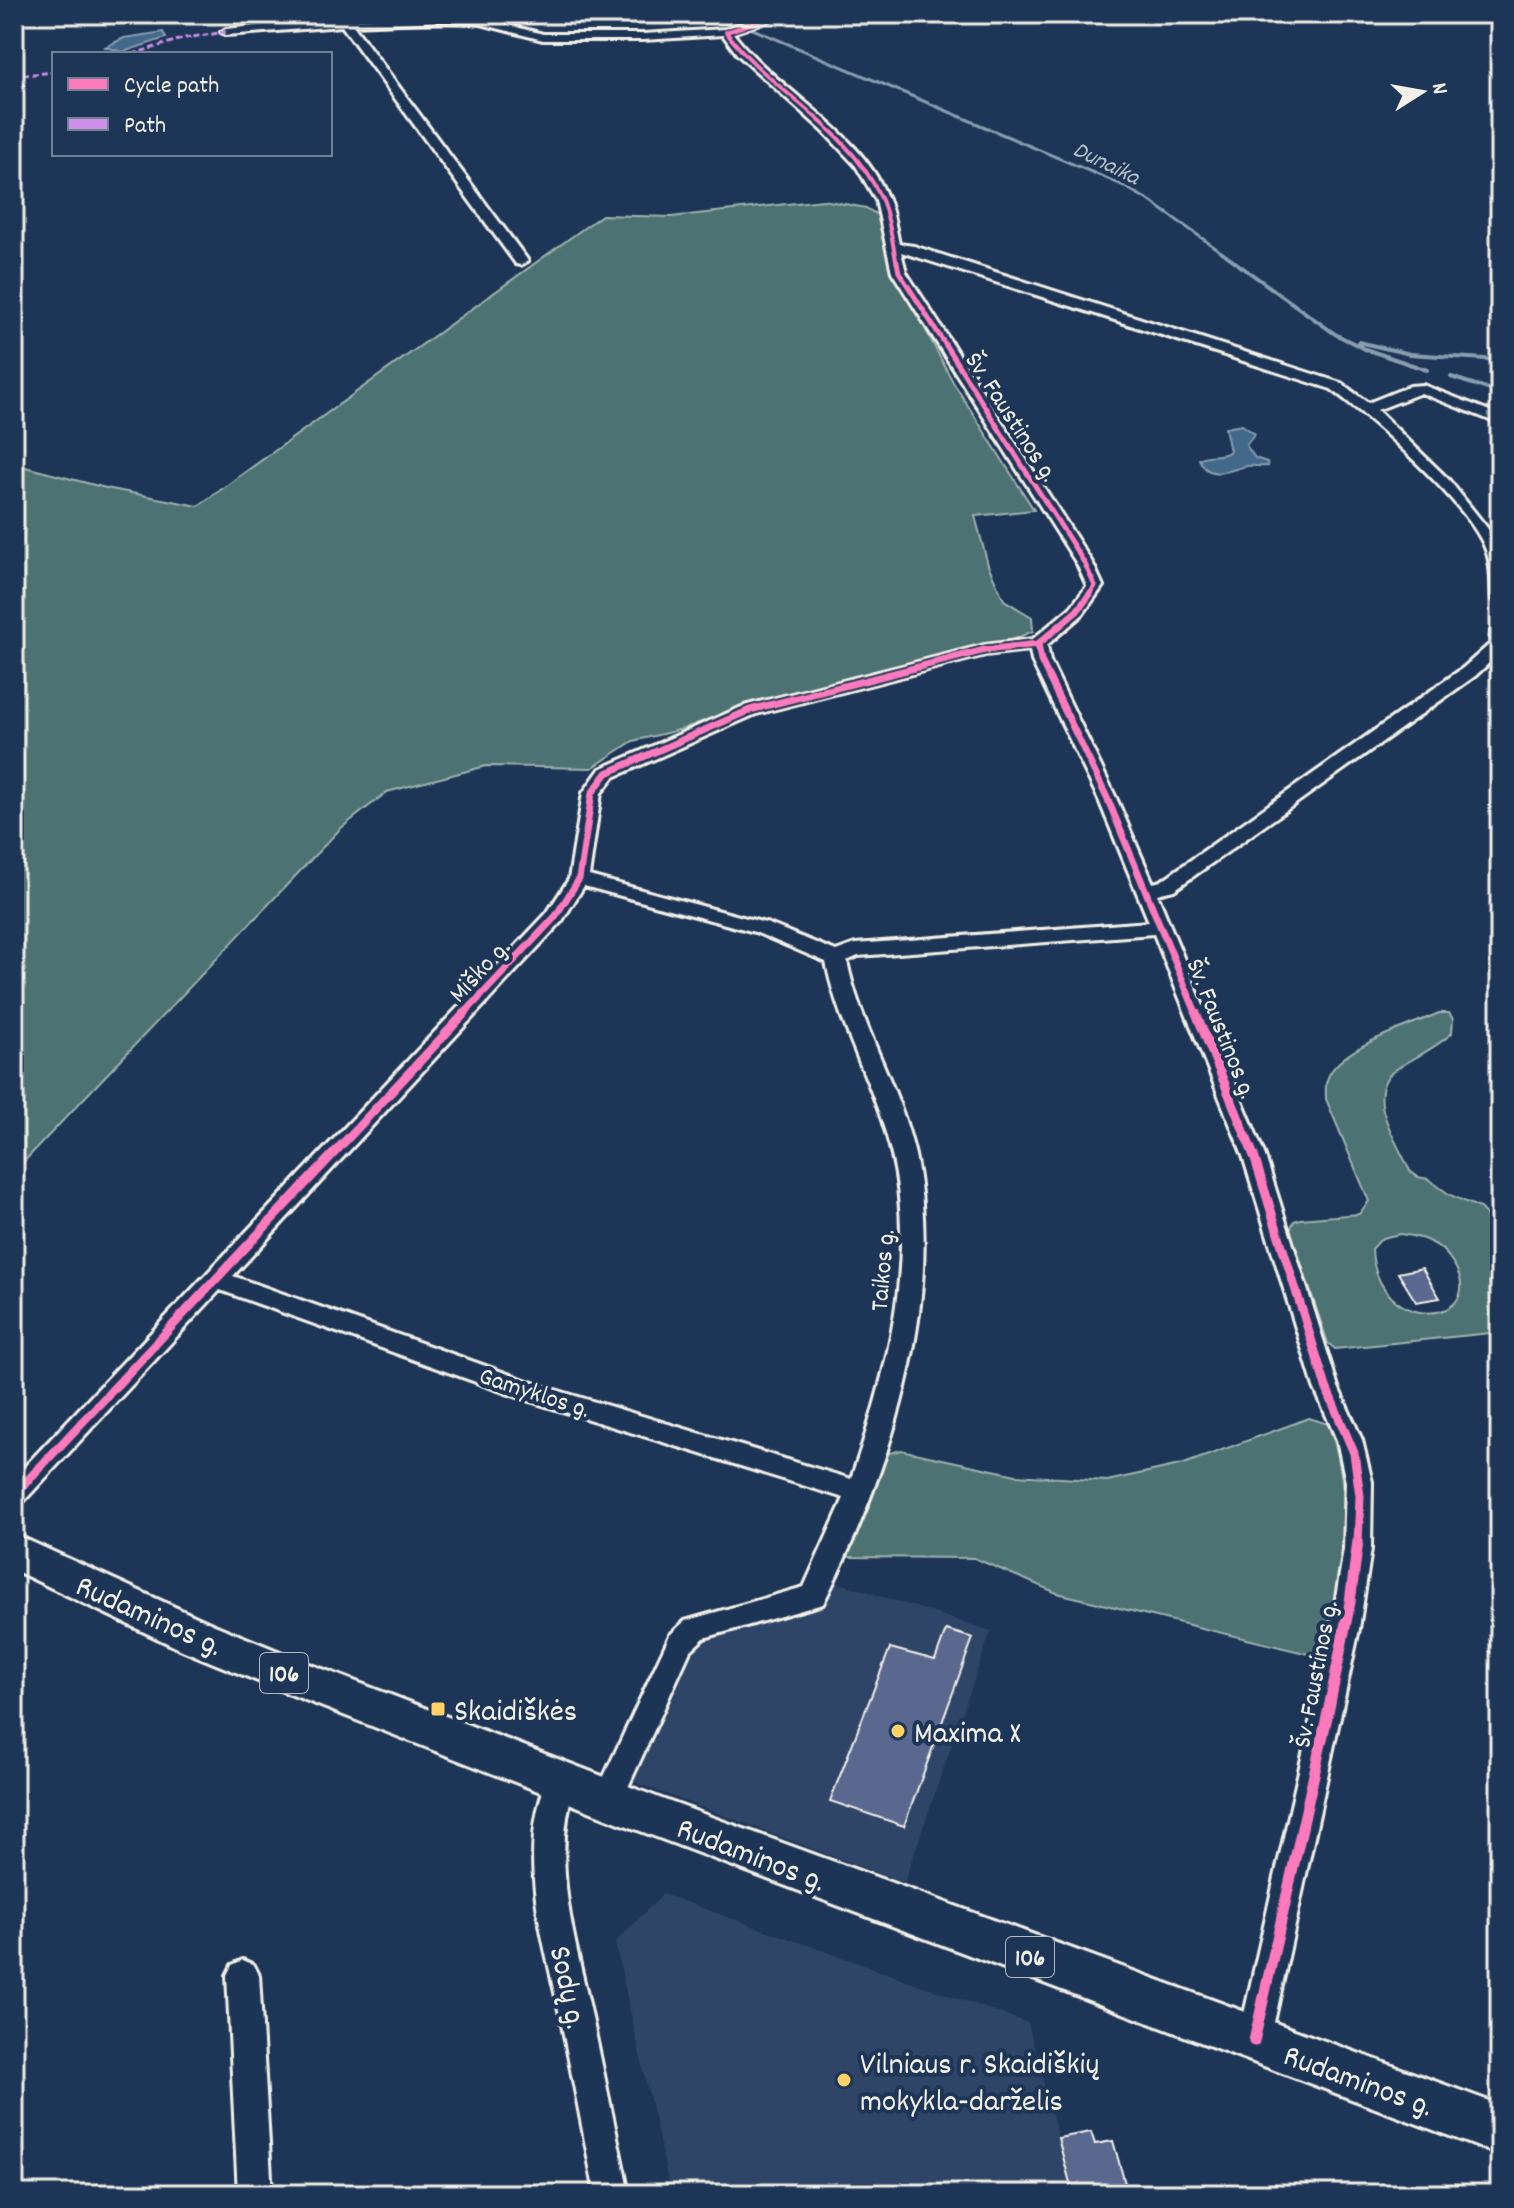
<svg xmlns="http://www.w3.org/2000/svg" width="1514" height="2208" viewBox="0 0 1514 2208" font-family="Dekko,sans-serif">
  <rect width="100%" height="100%" fill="#1d3557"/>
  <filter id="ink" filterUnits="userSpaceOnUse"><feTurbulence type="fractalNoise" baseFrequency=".0125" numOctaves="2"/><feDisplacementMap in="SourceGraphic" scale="16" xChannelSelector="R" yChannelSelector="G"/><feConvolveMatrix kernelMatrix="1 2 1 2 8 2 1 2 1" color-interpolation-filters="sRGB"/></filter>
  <g filter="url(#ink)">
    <path fill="#2f4468" d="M834 1581 991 1631 904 1883 631 1781 689 1642Z
      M663 1894 1028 2023 1073 2194H671L615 1943Z"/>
    <path fill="#4d7273" stroke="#a0b2ae" stroke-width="2" fill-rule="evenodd" d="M823 200 866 208 879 216 888 232 889 260 953 382 1034 510 975 516 988 565 1004 600 1032 617 1033 631 1010 641 955 651 753 702 683 729 633 741 592 768 486 766 387 792 340 829 14 1172V464L106 488 198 506 602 215 671 217Z
      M1439 1013H1449L1453 1019 1452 1033C1435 1049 1414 1057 1395 1070 1362 1094 1398 1143 1410 1171L1418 1177 1428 1179 1450 1195 1480 1208 1492 1221 1500 1239V1332L1335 1349 1328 1343 1290 1230 1294 1221 1300 1219 1359 1214 1369 1201 1326 1099C1326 1093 1325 1085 1327 1080 1337 1047 1410 1026 1439 1013ZM1400 1234C1423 1237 1440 1242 1453 1263 1492 1325 1376 1338 1372 1249L1382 1238Z
      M1309 1418 1328 1424C1358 1500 1339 1581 1325 1658L1057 1593 974 1558 847 1557 882 1455 901 1450 1016 1475 1107 1481 1184 1464Z"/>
    <path fill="#43678a" stroke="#8a9eb0" stroke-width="2" d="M163 32 166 38 123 52 105 47 124 38Z
      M1242 425 1255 434 1246 445 1255 458 1267 462 1268 466C1261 467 1254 465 1247 466 1229 470 1209 482 1199 459 1209 452 1221 459 1230 451L1225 428Z"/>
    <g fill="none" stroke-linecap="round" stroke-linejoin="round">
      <path stroke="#8a9eb0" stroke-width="3" d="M549 14 573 25
        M717 14 735 22
        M748 27 1120 184 1150 201 1238 264"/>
      <path stroke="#8a9eb0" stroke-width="4" d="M1235 262 1335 334 1365 349 1427 370
        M1358 342 1410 354 1500 360
        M1451 377 1500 393"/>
    </g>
    <path fill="#5a688f" stroke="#f4f1e8" stroke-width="2" d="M1422 1268 1440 1298 1416 1302 1398 1273Z
      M946 1630 973 1638 904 1826 830 1801 890 1648 935 1660Z
      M1091 2132 1095 2144 1113 2141 1128 2194H1073L1058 2138Z"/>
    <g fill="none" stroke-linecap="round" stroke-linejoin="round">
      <defs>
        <path id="minor" d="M770 14H786L733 33C777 92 863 130 889 202 894 215 896 230 899 244L914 246 1341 383 1368 403 1410 386 1423 385 1500 415V424L1421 393 1377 410 1449 480 1500 544V604L1492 599C1491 583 1492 565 1486 550 1470 505 1371 418 1331 389L901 252 906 272 1093 564 1103 586 1083 614 1047 645 1050 661 1117 800 1153 883 1161 881 1463 668 1490 644 1491 631 1500 626V653L1475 676 1174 890 1157 894 1265 1156 1338 1387 1362 1440 1372 1482 1371 1549 1359 1629 1270 2041 1265 2052 1254 2056 1243 2052 1238 2041 1331 1629 1344 1549 1346 1482 1337 1440 1314 1387 1243 1156 1154 934 858 956 847 961C861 1029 900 1088 915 1155 946 1303 889 1473 823 1604L704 1638 690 1651 619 1807 609 1811 599 1807 594 1798 670 1635 685 1621 804 1587 844 1498 523 1399 220 1290 23 1502 14 1505V1478L547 913 569 879 583 793 600 769 744 706 985 645 1033 639 1071 607 1087 586 1077 564 892 272 876 200 856 166 823 131 737 54 723 35 643 40H543L481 24 446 21 353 25 526 258 528 261 521 265 516 264 342 26 226 35 221 32 226 29 289 22 446 15 481 18 543 34H643L725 29ZM1030 650 1032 661 1099 800 1149 922 855 944 836 951 769 924 589 876 601 793 614 777 756 714 985 655ZM584 886 755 932 826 962C839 1028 875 1086 891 1151 918 1258 886 1378 851 1479L539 1385 233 1276 562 921Z
          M561 1767 571 1771 576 1780C550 1858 573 1931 590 2008 603 2070 616 2132 629 2194H595C584 2134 572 2075 560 2015 543 1935 514 1850 551 1771Z
          M243 1960 254 1965 259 1975 272 2194H238L227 1975 232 1965Z"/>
        <path id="primary" d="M14 1534 212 1624 307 1663 662 1799 1500 2105V2155L635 1829 277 1689 182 1650 14 1570Z"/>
      </defs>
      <use href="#minor" stroke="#f4f1e8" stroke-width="6"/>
      <use href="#primary" stroke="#f4f1e8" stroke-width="6"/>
      <use href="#minor" fill="#1d3557" fill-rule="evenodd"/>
      <use href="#primary" fill="#1d3557" fill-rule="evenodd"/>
      <path stroke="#ce8fe9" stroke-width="3" stroke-dasharray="6 3" stroke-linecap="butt" d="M133 54 185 38 226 32
        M14 76 54 72"/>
      <defs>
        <path id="cycleway-far4" d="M781 14 726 32C771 92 849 127 881 198 890 218 892 243 897 264"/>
        <path id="cycleway-far3" d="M897 262 899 272 1085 564 1095 586 1089 596"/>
        <path id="cycleway-far2" d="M1090 594 1077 611 1038 644 1041 661 1108 800 1197 1015
          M463 1015 555 917 579 879 592 793 607 773 750 710 985 650 1038 644"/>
        <path id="cycleway-far1" d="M1196 1013 1254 1156 1326 1387 1354 1453 1360 1496 1358 1543
          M14 1495 465 1013"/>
        <path id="cycleway" d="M1254 2041 1329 1708 1350 1602 1358 1541"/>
      </defs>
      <use href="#cycleway-far4" stroke="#1d3557" stroke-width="7"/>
      <use href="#cycleway-far3" stroke="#1d3557" stroke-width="8"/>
      <use href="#cycleway-far2" stroke="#1d3557" stroke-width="11"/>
      <use href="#cycleway-far1" stroke="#1d3557" stroke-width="14"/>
      <use href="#cycleway" stroke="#1d3557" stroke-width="16"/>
      <use href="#cycleway-far4" stroke="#fd7abc" stroke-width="4"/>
      <use href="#cycleway-far3" stroke="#fd7abc" stroke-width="5"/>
      <use href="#cycleway-far2" stroke="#fd7abc" stroke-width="7"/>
      <use href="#cycleway-far1" stroke="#fd7abc" stroke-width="9"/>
      <use href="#cycleway" stroke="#fd7abc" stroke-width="11"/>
    </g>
  </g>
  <g fill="#ffd166" stroke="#1d3557" stroke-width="3">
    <rect x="430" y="1701" width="16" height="16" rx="4"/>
    <circle cx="898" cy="1731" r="8"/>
    <circle cx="844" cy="2080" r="8"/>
  </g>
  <g text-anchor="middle" stroke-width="8" stroke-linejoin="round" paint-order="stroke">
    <g font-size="24" font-style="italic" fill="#b6c1c7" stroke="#1d3557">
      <text transform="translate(1107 162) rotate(26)" y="8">Dunaika</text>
    </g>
    <g fill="#1d3557" stroke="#b4b9bc" stroke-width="2">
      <rect x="260" y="1653" width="48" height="40" rx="6"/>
      <rect x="1006" y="1937" width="48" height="40" rx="6"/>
    </g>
    <g font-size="24" font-weight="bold" fill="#f4f1e8">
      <text x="284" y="1681">106</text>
      <text x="1030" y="1965">106</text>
    </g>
    <g font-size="26" fill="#f4f1e8" stroke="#1d3557">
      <text transform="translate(1013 416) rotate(57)" y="9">Šv. Faustinos g.</text>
      <text transform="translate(478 970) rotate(-47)" y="9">Miško g.</text>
      <text transform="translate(1223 1028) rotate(68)" y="9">Šv. Faustinos g.</text>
      <text transform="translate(881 1270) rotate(-85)" y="9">Taikos g.</text>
      <text transform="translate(535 1391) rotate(18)" y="9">Gamyklos g.</text>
      <text transform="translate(1314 1674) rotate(-79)" y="9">Šv. Faustinos g.</text>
    </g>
    <g font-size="32" fill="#f4f1e8" stroke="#1d3557">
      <text transform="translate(150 1614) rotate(24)" y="11">Rudaminos g.</text>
      <text transform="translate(752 1853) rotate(21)" y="11">Rudaminos g.</text>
      <text transform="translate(570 1987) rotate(78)" y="11">Sodų g.</text>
      <text transform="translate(1359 2079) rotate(20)" y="11">Rudaminos g.</text>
    </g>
    <g font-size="32" fill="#f4f1e8" stroke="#1d3557" text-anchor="start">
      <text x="454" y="1720">Skaidiškės</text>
      <text x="914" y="1742">Maxima X</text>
      <text x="860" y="2073">Vilniaus r. Skaidiškių<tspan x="860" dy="37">mokykla-darželis</tspan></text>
    </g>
  </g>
  <rect width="1514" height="2208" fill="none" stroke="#1d3557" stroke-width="48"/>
  <rect x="24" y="24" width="1466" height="2160" fill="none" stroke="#f4f1e8" stroke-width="3" filter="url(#ink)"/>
  <rect x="52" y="52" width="280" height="104" fill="#1d3557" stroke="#738091" stroke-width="2"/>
  <rect x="68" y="78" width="40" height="12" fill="#fd7abc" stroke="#738091" stroke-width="2"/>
  <text x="124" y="92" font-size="24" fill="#f4f1e8">Cycle path</text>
  <rect x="68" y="118" width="40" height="12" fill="#ce8fe9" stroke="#738091" stroke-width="2"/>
  <text x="124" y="132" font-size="24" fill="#f4f1e8">Path</text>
  <g transform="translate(1422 92) rotate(79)" stroke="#1d3557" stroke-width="6" paint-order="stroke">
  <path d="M0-6L14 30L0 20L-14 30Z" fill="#f4f1e8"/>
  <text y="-12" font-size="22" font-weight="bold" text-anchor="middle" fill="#f4f1e8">N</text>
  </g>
</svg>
